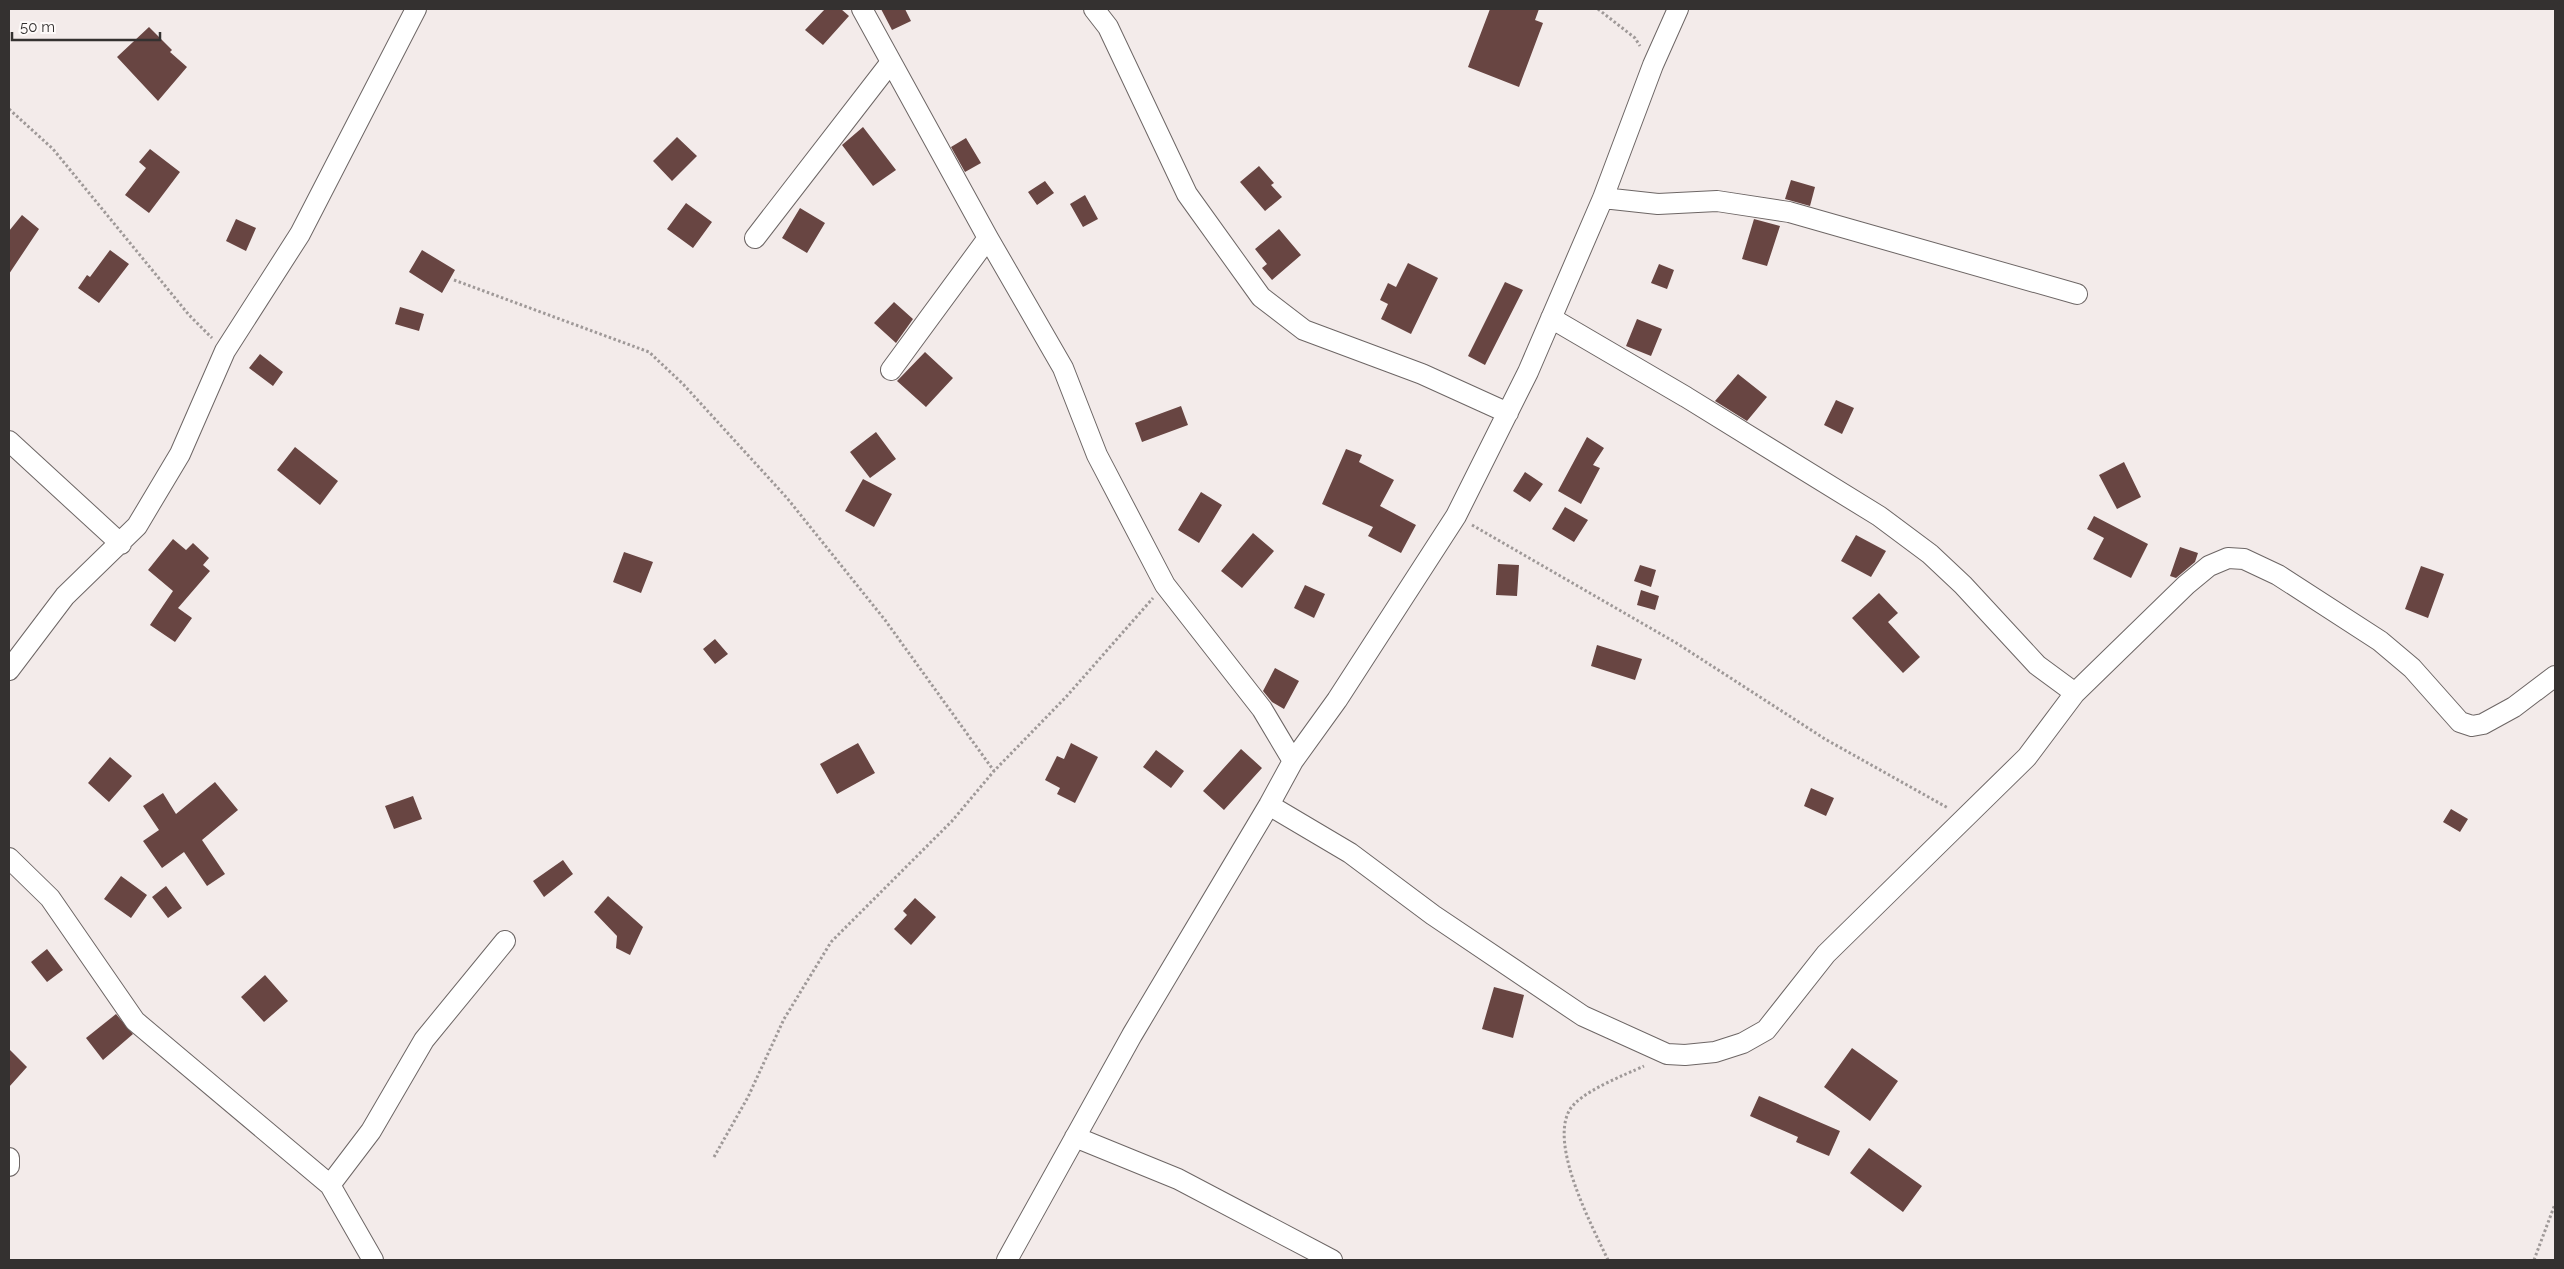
<svg xmlns="http://www.w3.org/2000/svg" width="2564" height="1269" viewBox="0 0 2564 1269" font-family="Raleway,sans-serif">
  <rect width="100%" height="100%" fill="#f3ebea"/>
  <path fill="#684542" d="M825 9H841L849 16 823 45 805 30Z
    M881 9H905L911 21 892 30Z
    M1490 9H1539L1535 20 1543 23 1519 87 1468 67Z
    M149 27 172 50 170 52 187 67 158 101 117 57Z
    M863 127 896 170 873 186 842 145Z
    M677 137 697 156 672 181 653 161Z
    M966 138 981 163 965 172 951 147Z
    M150 149 180 172 149 213 125 195 146 168 139 162Z
    M1259 166 1274 183 1271 185 1282 197 1265 211 1240 182Z
    M1791 180 1815 187 1810 206 1785 199Z
    M1045 181 1054 193 1037 205 1028 192Z
    M1085 195 1098 219 1083 227 1070 204Z
    M686 203 712 222 693 248 667 229Z
    M800 208 825 223 807 253 782 238Z
    M22 215 39 229 9 274V231Z
    M236 219 256 228 246 251 226 241Z
    M1754 219 1780 226 1767 266 1742 259Z
    M1279 229 1301 255 1272 280 1262 268 1267 264 1255 249Z
    M110 250 129 264 99 303 78 288 87 275 90 277Z
    M422 250 455 270 442 293 409 272Z
    M1408 263 1438 278 1411 334 1381 319 1388 304 1380 300 1388 283 1396 287Z
    M1659 264 1674 270 1667 289 1651 283Z
    M1505 282 1523 290 1485 365 1468 356Z
    M894 302 913 319 896 343 874 323Z
    M400 307 424 314 419 331 395 324Z
    M1637 319 1662 329 1651 356 1626 346Z
    M925 352 953 378 926 407 897 381Z
    M260 354 283 372 273 386 249 368Z
    M1738 374 1767 397 1747 421 1715 401Z
    M1836 400 1854 408 1842 434 1824 425Z
    M1181 406 1188 425 1142 442 1135 423Z
    M876 432 896 459 870 478 850 452Z
    M1587 437 1604 448 1593 465 1600 468 1581 504 1558 491Z
    M295 447 338 481 320 505 277 470Z
    M1346 449 1362 455 1359 462 1394 480 1380 506 1416 525 1401 553 1368 536 1373 527 1322 504Z
    M2124 462 2141 497 2117 509 2099 475Z
    M1525 472 1543 484 1530 502 1513 491Z
    M863 479 892 494 874 527 845 511Z
    M1201 492 1222 505 1199 543 1178 530Z
    M1565 507 1588 520 1574 542 1552 529Z
    M2094 516 2148 544 2131 578 2093 559 2104 538 2087 529Z
    M1253 533 1274 551 1242 588 1221 571Z
    M1856 535 1886 551 1871 577 1841 561Z
    M173 539 186 550 193 543 209 558 203 565 210 571 178 608 192 618 175 642 150 625 173 591 148 570Z
    M2180 547 2198 553 2195 562 2176 578 2170 576Z
    M624 552 653 562 641 593 613 582Z
    M1498 564 1519 565 1517 596 1496 595Z
    M1640 565 1656 570 1651 587 1634 581Z
    M2421 566 2444 574 2428 618 2405 609Z
    M1305 585 1325 594 1314 618 1294 608Z
    M1641 590 1659 596 1655 610 1637 605Z
    M1879 593 1898 613 1888 622 1920 657 1903 673 1852 618Z
    M715 639 728 654 715 664 703 649Z
    M1597 645 1642 659 1635 680 1591 666Z
    M1275 668 1299 681 1284 709 1272 702 1263 691Z
    M858 743 875 773 837 794 820 764Z
    M1071 743 1098 757 1075 803 1057 794 1060 788 1045 780 1057 756 1064 759Z
    M1241 749 1262 768 1224 810 1203 791Z
    M1156 750 1184 771 1171 788 1143 767Z
    M110 757 132 776 109 802 88 783Z
    M215 782 238 810 202 840 225 874 207 886 184 852 162 868 143 841 159 830 143 806 163 793 176 814Z
    M1811 788 1834 798 1826 816 1804 806Z
    M413 796 422 819 394 829 385 806Z
    M2451 809 2468 819 2460 832 2443 822Z
    M563 860 573 874 544 897 533 881Z
    M121 876 147 895 131 918 104 899Z
    M166 886 182 908 168 918 152 897Z
    M608 896 643 927 630 955 616 948 617 936 594 912Z
    M915 898 936 917 911 945 894 929 907 915 903 911Z
    M47 949 63 970 47 982 31 962Z
    M265 975 288 1001 264 1022 241 997Z
    M1494 987 1524 995 1513 1038 1482 1029Z
    M116 1014 133 1034 103 1060 86 1038Z
    M1852 1048 1898 1081 1870 1121 1824 1087Z
    M9 1049 27 1067 9 1087Z
    M1759 1096 1840 1131 1829 1156 1796 1142 1798 1137 1750 1116Z
    M1869 1148 1922 1186 1903 1212 1850 1173Z"/>
  <g fill="none" stroke-linecap="round" stroke-linejoin="round">
    <defs>
      <path id="minor" d="M862 9 988 238 1063 368 1097 455 1165 585 1262 709 1293 761
        M1094 9 1108 27 1187 194 1261 297 1304 330 1422 374 1508 413
        M1603 198 1658 204 1717 201 1789 212 2077 294
        M755 238 891 62
        M1551 318 1686 397 1879 516 1930 554 1963 585 2037 665 2075 693
        M891 370 988 238
        M9 441 121 544
        M9 670 65 596 137 526 180 454 225 351 300 234 416 9
        M1269 805 1350 853 1433 915 1583 1016 1667 1054 1685 1055 1715 1052 1743 1043 1766 1030 1826 954 2027 757 2075 693 2186 585 2209 566 2228 558 2244 559 2278 575 2380 641 2412 668 2460 722 2472 726 2483 724 2514 707 2555 676
        M9 858 50 898 135 1021 330 1185 373 1260
        M1075 1137 1178 1179 1332 1260
        M9 1158V1166
        M330 1185 371 1131 424 1040 505 941
        M1007 1260 1132 1035 1269 805 1293 761 1337 700 1456 516 1528 372 1603 198 1653 65 1678 9"/>
    </defs>
    <use href="#minor" stroke="#6d6665" stroke-width="22"/>
    <path stroke="#9f9998" stroke-width="3" stroke-dasharray="2.5 2.5" stroke-linecap="butt" d="M1598 9 1635 38 1640 46
      M9 109 53 149 189 315 212 338
      M454 280 649 352 683 384 787 498 885 620 994 771
      M1472 525 1678 644 1825 739 1948 808
      M714 1157 748 1097 784 1019 831 942 952 821 994 771 1066 697 1153 598
      M1608 1260C1592 1226 1550 1147 1569 1111 1579 1092 1625 1075 1644 1066
      M2534 1260 2555 1204"/>
    <use href="#minor" stroke="#fff" stroke-width="20"/>
  </g>
  <rect width="2564" height="1269" fill="none" stroke="#343130" stroke-width="20"/>
  <path d="M12 32v8h148v-8" fill="none" stroke="#343130" stroke-width="2.5"/>
  <text x="20" y="32" font-size="15" fill="#343130" stroke="#fefaf9" stroke-width="4" paint-order="stroke">50 m</text>
</svg>
